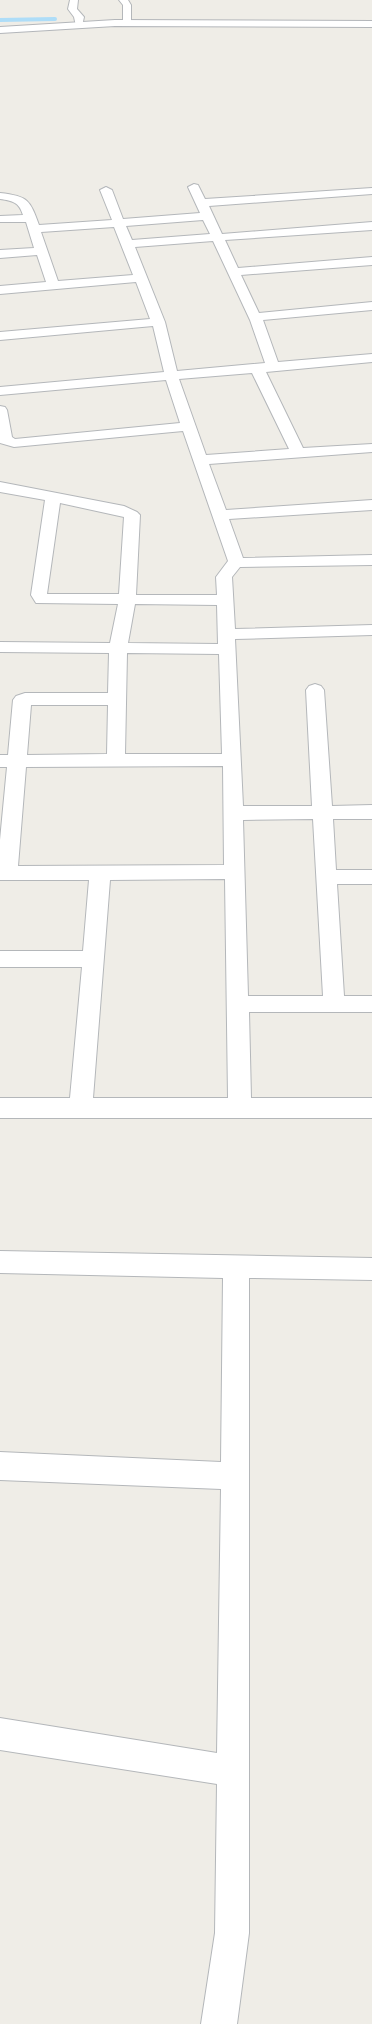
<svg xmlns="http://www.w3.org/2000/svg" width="372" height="2024" viewBox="0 0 372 2024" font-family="Roboto,sans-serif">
  <rect width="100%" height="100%" fill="#efede7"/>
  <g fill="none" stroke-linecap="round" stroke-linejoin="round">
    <path stroke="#aeddf8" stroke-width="4" d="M0 20 55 19"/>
    <defs>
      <path id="street" d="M70 0H78L77 9 84 17 82 26H76L74 17 68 9Z
        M119 0H128L131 5V25H125L123 23V5Z
        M194 184 198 185 205 199 372 188V194L209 206 222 234 372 222V230L225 240 238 268 372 257V265L241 275 259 313 372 302V310L263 320 278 362 372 354V362L266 372 303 448 372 444V452L209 464 226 510 372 500V510L229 519 243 558 372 555V565L240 567 232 577 235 629 372 625V635L235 639 243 806H312L306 690 309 686 315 684 321 686 324 690 332 806 372 805V819H333L336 870H372V884H337L344 996H372V1012H249L251 1098H372V1118H0V1098H70L82 967H0V951H83L89 880H0V840L7 767H0V755H8L13 700 16 696 25 693H108L109 653 0 652V642L110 643 118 604 36 603 31 595 45 500 0 492V482L124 506 137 512 140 515 136 595H217L216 577 228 561 183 431 14 447 0 443V406L5 407 7 410 12 437 15 439 180 423 166 380 0 395V387L164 372 153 326 0 340V332L150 319 136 282 0 294V286L46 282 37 255 0 258V250L34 248 26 222H0V216L23 215C19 202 13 201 0 199V193C28 196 30 200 39 225L112 220 100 190 106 187 112 190 123 219 200 213 188 187ZM203 220 210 234 132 240 126 226ZM114 227 133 275 58 281 41 232ZM213 241 250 320 265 363 177 371 165 322 135 247ZM252 373 289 449 206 455 179 379ZM60 503 124 517 119 594H47ZM135 604 217 605 218 644 128 643ZM127 653 219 654 222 754H125ZM31 705H108L107 754 27 755ZM223 766 224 865 18 866 26 767ZM313 819 323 996H248L243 820ZM225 879 228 1098H93L110 880Z
        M0 1251 372 1258V1280L249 1278V1933L237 2024H201L215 1933 217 1784 0 1750V1718L217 1753 221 1489 0 1480V1452L221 1462 223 1278 0 1273Z"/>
      <path id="secondary" d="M115 20 372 21V27L115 26 0 33V27Z"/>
    </defs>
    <use href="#street" stroke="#b4b7ba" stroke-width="2"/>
    <use href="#secondary" stroke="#b3b6ba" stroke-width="2"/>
    <use href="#street" fill="#fff" fill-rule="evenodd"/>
    <use href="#secondary" fill="#fff" fill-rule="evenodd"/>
  </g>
</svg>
